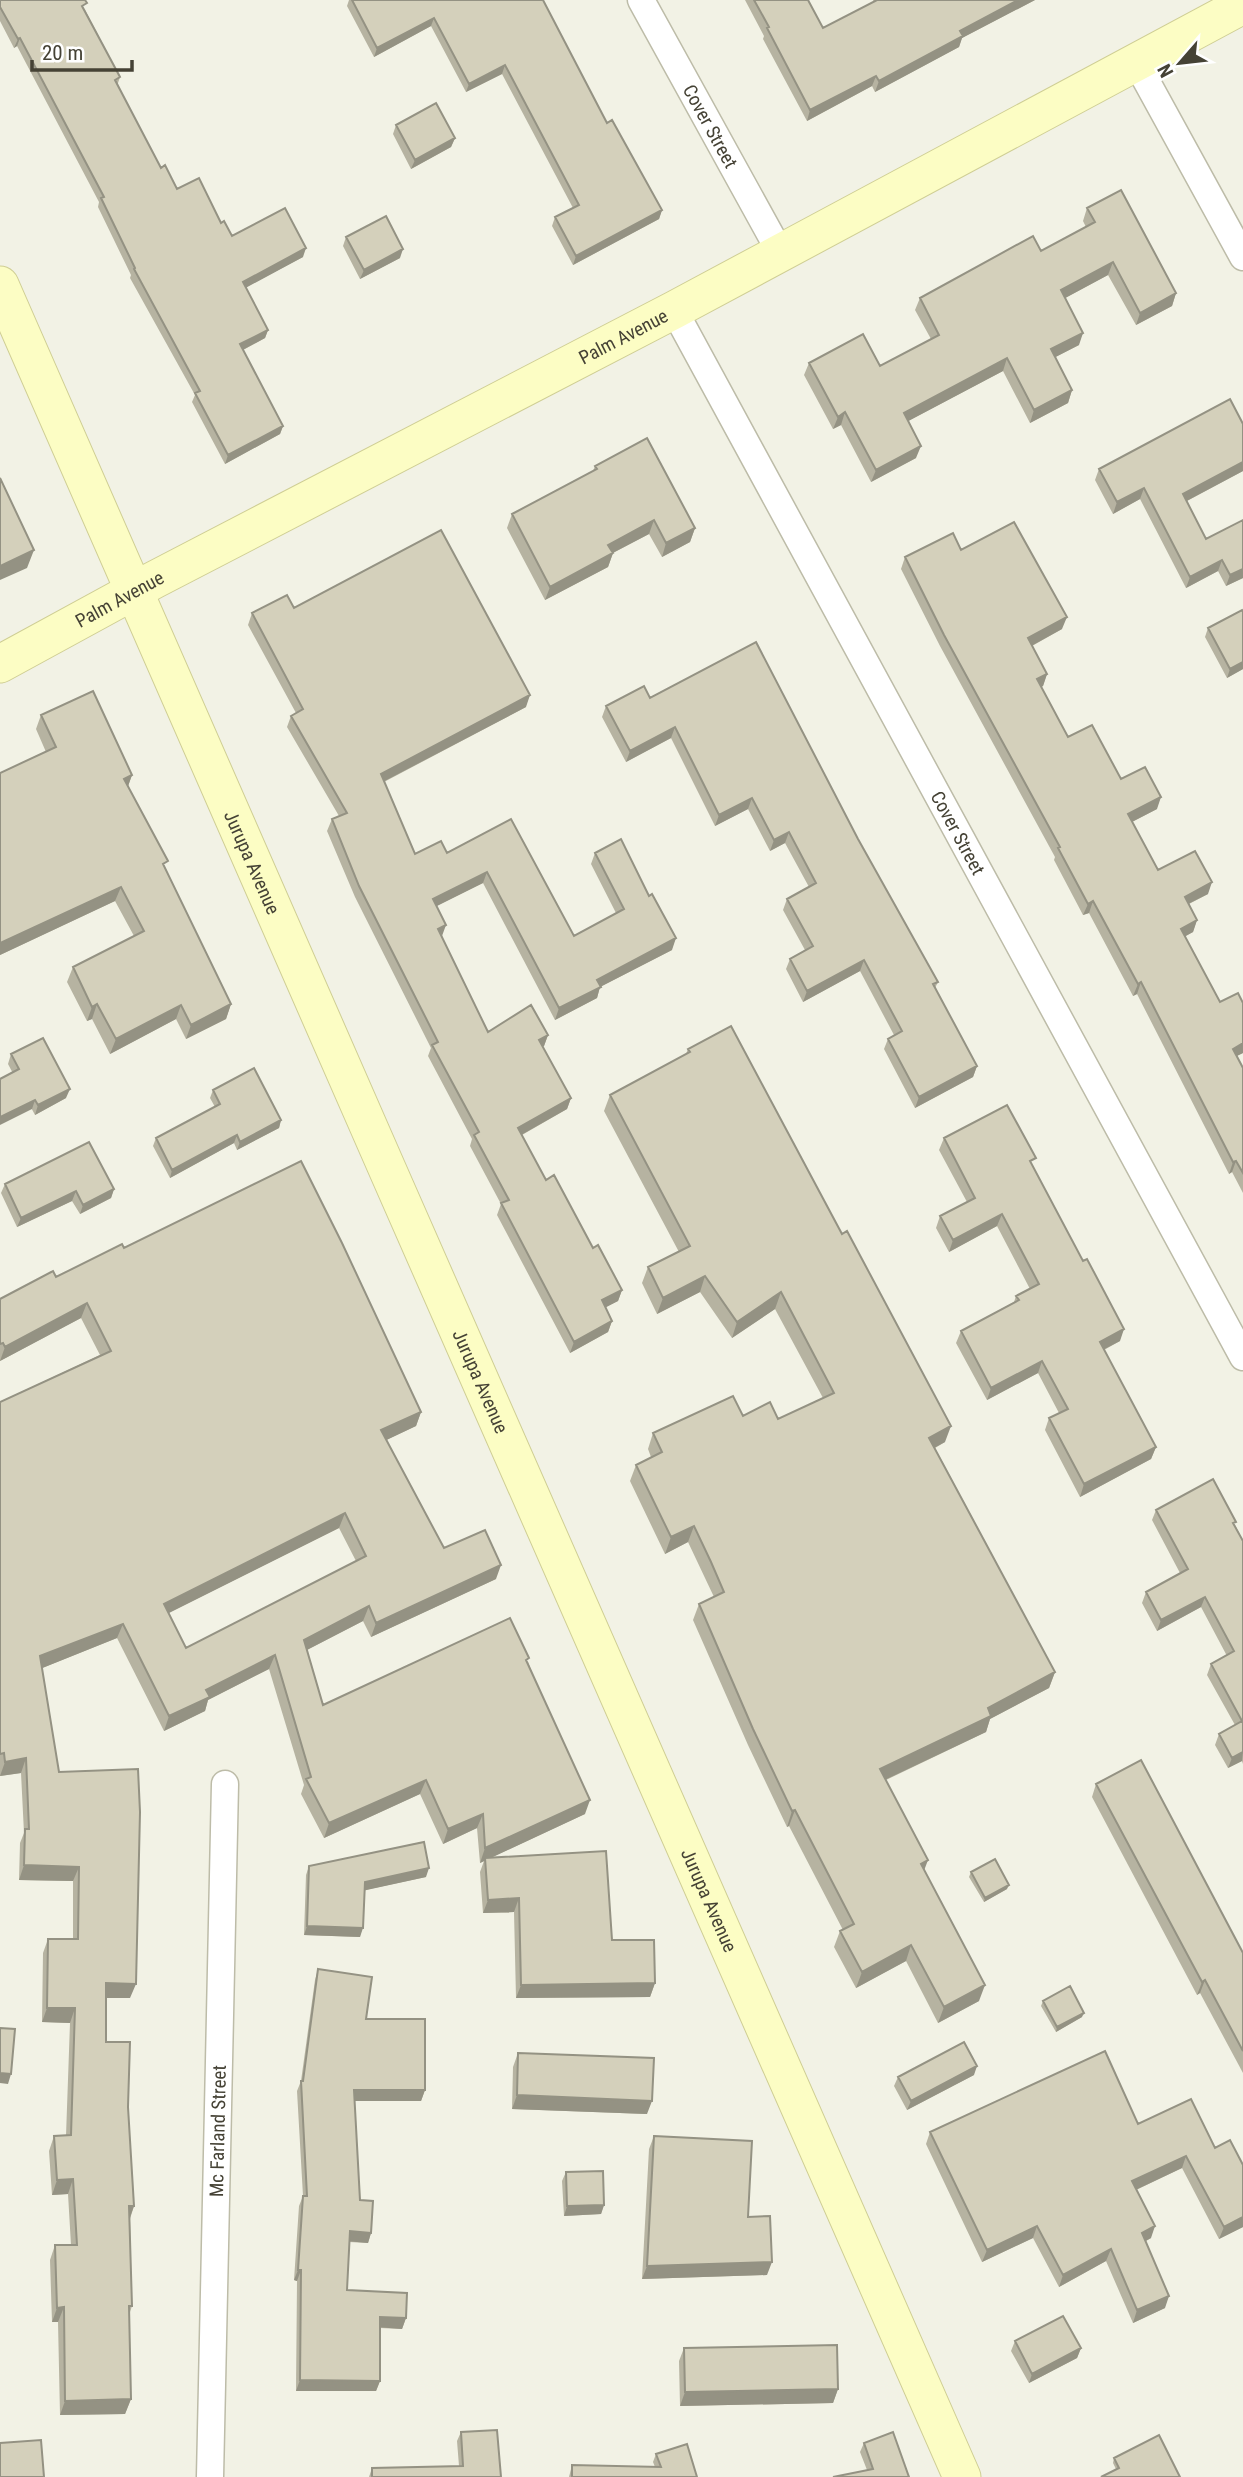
<svg xmlns="http://www.w3.org/2000/svg" width="1243" height="2477" viewBox="0 0 1243 2477" font-family="'Roboto Condensed',sans-serif">
  <rect width="100%" height="100%" fill="#f2f2e5"/>
  <g fill="none" stroke-linecap="round" stroke-linejoin="round">
    <defs>
      <g id="street">
        <path id="s1" d="M641 0 780 252"/>
        <path d="M1136 62 1243 257"/>
        <path id="s2" d="M674 310 1243 1357"/>
        <path id="s3" d="M210 2477 225 1784"/>
      </g>
      <g id="secondary">
        <path id="s4" d="M0 285C318 1017 643 1745 962 2477"/>
        <path id="s5" d="M0 664 154 580 674 310 1243 5"/>
      </g>
    </defs>
    <use href="#street" stroke="#bdbca8" stroke-width="29"/>
    <use href="#secondary" stroke="#cfce94" stroke-width="39"/>
    <use href="#street" stroke="#fff" stroke-width="26"/>
    <use href="#secondary" stroke="#fcfdc4" stroke-width="37"/>
  </g>
  <path fill="#b6b3a1" fill-rule="evenodd" d="M0 0 85 10 120 77 117 86 161 168 177 189 221 223 232 236 303 257 246 287 268 330 265 338 243 350 283 426 280 434 225 464 192 402 195 395 130 278 131 275 98 207 99 202 17 46 14 48 0 21Z
    M349 0H543L607 123 662 210 659 219 573 265 552 226 555 217 573 208 502 74 466 92 431 26 374 57 347 6Z
    M745 0H808L823 28 874 2 873 0H1035L962 38 959 47 875 92 872 86 807 121 763 39 764 36Z
    M396 125 455 138 451 147 411 169 393 134Z
    M1087 208 1176 293 1172 306 1136 325 1108 275 1065 298 1079 345 1055 357 1072 390 1068 403 1030 423 1003 371 908 421 916 458 871 482 841 425 833 429 804 375 809 363 880 366 931 339 915 310 920 298 1041 251 1086 227 1083 221Z
    M346 237 400 258 360 279 343 246Z
    M1243 424V471L1187 501 1206 539 1243 578 1226 586 1218 571 1186 588 1140 499 1113 514 1095 480 1099 469Z
    M595 466 695 528 690 542 662 557 649 534 613 553 608 567 545 600 507 528 512 514 593 471Z
    M961 550 1062 629 1032 646 1047 674 1043 686 1041 687 1068 737 1157 809 1132 822 1158 870 1208 894 1189 904 1197 920 1193 932 1185 936 1220 1002 1243 1003V1053L1237 1056 1243 1068V1193L1232 1172 1229 1174 1137 994 1133 996 1089 913 1083 915 1054 860 1055 857 940 646 901 569 905 557Z
    M294 608 526 707 384 782 415 854 447 853 511 819 574 936 616 913 591 864 595 853 672 950 600 987 597 998 555 1020 483 883 436 906 442 937 488 1032 548 1035 544 1046 542 1047 571 1098 567 1109 522 1135 546 1180 622 1290 618 1301 605 1307 612 1321 608 1332 570 1353 497 1215 501 1204 470 1146 472 1139 428 1056 431 1048 355 897 327 831 332 819 339 816 287 727 291 716 296 713 248 625 252 613Z
    M1243 612V669L1227 678 1205 637 1208 628Z
    M650 698 858 839 938 982 935 988 977 1066 973 1077 915 1108 884 1049 888 1039 894 1035 860 971 803 1002 786 969 790 959 805 950 783 910 787 899 809 887 785 843 770 851 748 809 715 826 671 738 626 762 602 717 606 706Z
    M41 715 132 775 128 786 165 869 231 1004 226 1019 186 1039 176 1019 110 1054 92 1019 87 1021 67 982 73 967 134 936 115 901 0 955V773L46 752 36 729Z
    M688 1049 945 1442 935 1448 1055 1672 1049 1688 990 1719 986 1732 886 1780 979 2001 938 2023 906 1961 856 1988 834 1947 840 1931 843 1930 789 1826 787 1827 748 1745 693 1620 699 1604 714 1597 705 1578 688 1542 665 1554 630 1481 636 1465 651 1457 648 1449 653 1433 743 1416 778 1419 823 1398 775 1309 732 1338 700 1292 657 1314 642 1283 648 1267 679 1252 604 1111 610 1095 686 1054Z
    M11 1054 66 1098 35 1115 8 1064Z
    M213 1090 281 1120 279 1128 237 1150 234 1143 170 1178 153 1146 156 1138 215 1107 210 1098Z
    M944 1138 1033 1166 1120 1341 1104 1350 1156 1447 1151 1459 1080 1497 1045 1430 1049 1418 1059 1413 1038 1373 987 1400 956 1343 961 1331 1014 1302 1016 1296 1030 1289 997 1226 949 1252 936 1228 940 1216 967 1202 939 1150Z
    M5 1184 114 1189 111 1198 80 1214 72 1201 17 1227 1 1193Z
    M124 1248 421 1412 416 1426 386 1440 444 1548 496 1579 371 1637 363 1621 307 1650 323 1705 528 1662 585 1814 490 1858 612 1940 655 1983 650 1997 516 1998 514 1912 483 1913 480 1872 484 1861 480 1863 477 1828 443 1844 420 1794 324 1838 301 1794 304 1785 269 1669 208 1700 205 1711 164 1731 117 1638 42 1668 59 1772 130 1998H106V2042L128 2107 134 2206 130 2219 132 2306 129 2315 131 2399 125 2414 60 2415 58 2322H52L50 2260 55 2245H71L68 2194 52 2195 49 2151 54 2136H66L70 2023 42 2022 43 1953 48 1939H73V1881L19 1880 20 1843 24 1833 21 1773 0 1776V1402L100 1355 81 1318 0 1361V1299L56 1277ZM339 1528 356 1561 186 1648 168 1613Z
    M1156 1510 1235 1525 1243 1541V1764L1242 1761 1228 1768 1215 1745 1219 1734 1235 1725 1207 1675 1211 1664 1227 1656 1201 1607 1157 1631 1142 1603 1146 1592 1180 1573 1152 1520Z
    M1096 1784 1243 1953V2073L1200 1993 1197 1995 1092 1797Z
    M309 1866 426 1877 365 1890 360 1937 304 1935 306 1875Z
    M971 1872 1007 1889 984 1902 969 1877Z
    M318 1969 366 2019 425 2090 421 2101H354L360 2200 371 2233 368 2243 349 2242 347 2290 406 2318 402 2329 380 2328V2381L376 2391H296L297 2281 294 2280 299 2206 303 2196 297 2091 301 2081 315 1980Z
    M1043 2001 1082 2017 1056 2032 1041 2006Z
    M518 2053 647 2114 512 2109 513 2067Z
    M974 2075 907 2110 894 2086 898 2077Z
    M1191 2099 1243 2227 1219 2239 1182 2168 1136 2190 1151 2238 1146 2241 1165 2308 1133 2323 1106 2261 1059 2287 1033 2238 982 2262 926 2144 930 2132 1138 2124Z
    M654 2136 748 2217 767 2275 642 2279 649 2149Z
    M566 2172 604 2205 601 2214 564 2216 562 2181Z
    M1015 2341 1081 2348 1077 2358 1029 2383 1011 2351Z
    M684 2348 838 2389 833 2403 680 2406 679 2361Z
    M461 2432 501 2477H369L372 2468 459 2466 457 2441Z
    M864 2443 909 2477 867 2470 860 2452Z
    M656 2454 697 2477H569L572 2465 655 2467 653 2462Z
    M1114 2458 1180 2477 1116 2469 1113 2463Z"/>
  <path fill="#949283" d="M1018 0H1035L962 38 959 47 875 92 879 81 960 31Z
    M434 18 431 26 374 57 377 48Z
    M20 38 17 46 14 48 18 39Z
    M505 65 502 74 466 92 469 84Z
    M876 76 872 86 807 121 810 110Z
    M455 138 451 147 411 169 415 160Z
    M662 210 659 219 573 265 576 256Z
    M306 248 303 257 240 291 243 282Z
    M403 249 400 258 360 279 364 270Z
    M1113 262 1108 275 1056 303 1061 290Z
    M1176 293 1172 306 1136 325 1140 313Z
    M268 330 265 338 237 353 240 344Z
    M1083 333 1079 345 1046 362 1051 349Z
    M1007 358 1003 371 899 426 904 413Z
    M1072 390 1068 403 1030 423 1034 410Z
    M845 412 841 425 833 429 838 417Z
    M283 426 280 434 225 464 228 455Z
    M921 446 916 458 871 482 876 470Z
    M1243 462V471L1179 505 1183 494Z
    M1144 488 1140 499 1113 514 1117 502Z
    M654 520 649 534 603 558 608 545Z
    M695 528 690 542 662 557 666 543Z
    M34 550 27 568 0 580V566Z
    M613 553 608 567 545 600 550 587Z
    M1222 560 1218 571 1186 588 1190 577Z
    M1243 569V578L1226 586 1230 575Z
    M1067 617 1062 629 1024 650 1028 638Z
    M1243 662V669L1227 678 1230 669Z
    M1047 674 1043 686 1033 691 1037 679Z
    M530 695 526 707 377 785 381 774Z
    M675 727 671 738 626 762 630 751Z
    M132 775 127 789 124 779Z
    M1161 797 1157 809 1124 826 1128 814Z
    M752 798 748 809 715 826 719 815Z
    M789 832 785 843 770 851 774 840Z
    M487 872 483 883 429 910 433 899Z
    M1212 882 1208 894 1180 908 1185 897Z
    M121 887 115 901 0 955V943Z
    M1093 901 1089 913 1083 915 1088 904Z
    M1197 920 1193 932 1177 941 1181 929Z
    M446 925 442 936 438 929Z
    M676 938 672 950 600 987 597 998 555 1020 559 1008 597 980Z
    M864 960 860 971 803 1002 807 991Z
    M1141 982 1137 994 1133 996 1138 984Z
    M97 1004 92 1019 87 1021 92 1007Z
    M231 1004 226 1019 186 1039 191 1025Z
    M181 1005 176 1019 110 1054 116 1039Z
    M548 1035 544 1046 535 1051 539 1040Z
    M1243 1043V1053L1228 1060 1233 1049Z
    M977 1066 973 1077 915 1108 919 1097Z
    M70 1089 66 1098 35 1115 38 1105Z
    M571 1098 567 1109 514 1139 518 1128Z
    M35 1100 32 1109 0 1125V1117Z
    M281 1120 279 1128 237 1150 240 1142Z
    M237 1135 234 1143 170 1178 172 1170Z
    M1236 1161 1232 1172 1229 1174 1233 1162Z
    M114 1189 111 1198 80 1214 83 1205Z
    M76 1191 72 1201 17 1227 21 1218Z
    M1002 1214 997 1226 949 1252 953 1240Z
    M705 1276 700 1292 657 1314 663 1298Z
    M622 1290 618 1301 597 1312 602 1300Z
    M781 1292 775 1309 732 1338 737 1322Z
    M87 1303 81 1318 0 1361 5 1347Z
    M612 1321 608 1332 570 1353 574 1342Z
    M1124 1329 1120 1341 1095 1354 1100 1342Z
    M1042 1361 1038 1373 987 1400 991 1388Z
    M421 1412 416 1426 376 1445 381 1430Z
    M951 1426 945 1442 923 1454 929 1438Z
    M1156 1447 1151 1459 1080 1497 1084 1484Z
    M345 1513 339 1528 159 1618 164 1604Z
    M694 1526 688 1542 665 1554 671 1537Z
    M501 1565 496 1579 371 1637 376 1623Z
    M1205 1597 1201 1607 1157 1631 1161 1620Z
    M369 1606 363 1621 299 1654 304 1640Z
    M123 1624 117 1638 35 1671 40 1656Z
    M275 1655 269 1669 208 1700 205 1711 164 1731 169 1716 206 1690Z
    M1055 1672 1049 1688 990 1719 986 1732 874 1785 880 1769 988 1708Z
    M1243 1752 1242 1761 1228 1768 1232 1758Z
    M26 1758 21 1773 0 1776 5 1762Z
    M426 1780 420 1794 324 1838 329 1823Z
    M590 1800 585 1814 480 1863 485 1848Z
    M795 1810 789 1826 787 1827 792 1811Z
    M483 1814 477 1828 443 1844 448 1829Z
    M928 1860 922 1876 921 1864Z
    M24 1865 79 1867 73 1881 19 1880Z
    M429 1868 426 1877 362 1891 365 1882Z
    M1009 1885 1007 1889 984 1902 985 1898Z
    M519 1898 514 1912 483 1913 488 1900Z
    M307 1926 363 1928 360 1937 304 1935Z
    M911 1945 906 1961 856 1988 862 1972Z
    M1205 1980 1200 1993 1197 1995 1202 1982Z
    M106 1983 136 1984 130 1998H101Z
    M655 1983 650 1997 516 1998 521 1985Z
    M985 1985 979 2001 938 2023 944 2007Z
    M47 2008H75L70 2023 42 2022Z
    M1084 2013 1082 2017 1056 2032 1057 2027Z
    M977 2066 974 2075 907 2110 911 2101Z
    M0 2073 11 2074 8 2084 0 2083Z
    M354 2090H425L421 2101H350Z
    M517 2095 652 2101 647 2114 512 2109Z
    M1186 2156 1182 2168 1127 2194 1132 2181Z
    M73 2179 68 2194 52 2195 57 2180Z
    M604 2205 601 2214 564 2216 567 2206Z
    M129 2206H134L129 2220Z
    M1243 2217V2227L1219 2239 1224 2227Z
    M1037 2226 1033 2238 982 2262 987 2250Z
    M1155 2226 1151 2238 1138 2245 1142 2233Z
    M350 2231 371 2233 368 2243 346 2241Z
    M1111 2249 1106 2261 1059 2287 1063 2275Z
    M772 2262 767 2275 642 2279 647 2266Z
    M298 2270H301L297 2281 294 2280Z
    M1169 2296 1165 2308 1133 2323 1137 2310Z
    M64 2307 58 2322H52L57 2308Z
    M380 2317 406 2318 402 2329 376 2327Z
    M1081 2348 1077 2358 1029 2383 1032 2374Z
    M300 2380 380 2381 376 2391H296Z
    M838 2389 833 2403 680 2406 685 2392Z
    M131 2399 125 2414 60 2415 65 2401Z"/>
  <path fill="#d4d0bb" stroke="#949283" stroke-width="2" fill-rule="evenodd" d="M0 0H85L87 3 82 6 120 77 115 80 161 168 165 165 177 189 199 178 221 223 224 221 232 236 285 208 306 248 243 282 268 330 240 344 283 426 228 455 195 393 200 391 134 269 135 268 101 198 104 197 20 38 18 39 0 7Z
    M352 0H543L607 123 612 120 662 210 576 256 555 217 579 205 505 65 469 84 434 18 377 48Z
    M754 0H808L823 28 877 0H1018L960 31 963 36 879 81 876 76 810 110 767 28 769 27Z
    M436 103 455 138 415 160 396 125Z
    M1121 190 1176 293 1140 313 1113 262 1061 290 1083 333 1051 349 1072 390 1034 410 1007 358 904 413 921 446 876 470 845 412 838 417 809 363 863 334 880 366 939 335 920 298 1033 236 1041 251 1095 222 1087 208Z
    M386 216 403 249 364 270 346 237Z
    M1230 399 1243 424V462L1183 494 1206 539 1243 520V569L1230 575 1222 560 1190 577 1144 488 1117 502 1099 469Z
    M647 438 695 528 666 543 654 520 608 545 613 553 550 587 512 514 597 469 595 466Z
    M0 478 34 550 0 566Z
    M1014 522 1067 617 1028 638 1047 674 1037 679 1068 737 1092 725 1121 779 1145 767 1161 797 1128 814 1158 870 1195 851 1212 882 1185 897 1197 920 1181 929 1220 1002 1238 993 1243 1003V1043L1233 1049 1243 1068V1173L1236 1161 1233 1162 1141 982 1138 984 1093 901 1088 904 1058 848 1060 847 944 635 905 557 953 533 961 550Z
    M441 530 530 695 381 774 415 854 441 841 447 853 511 819 574 936 624 909 595 853 621 839 649 896 652 894 676 938 597 980 601 987 559 1008 487 872 433 899 446 925 438 929 488 1032 531 1005 548 1035 539 1040 571 1098 518 1128 546 1180 554 1175 593 1248 598 1245 622 1290 602 1300 612 1321 574 1342 501 1203 509 1200 474 1135 479 1132 432 1045 438 1042 359 886 332 819 347 813 291 716 303 709 252 613 287 595 294 608Z
    M1242 610 1243 612V662L1230 669 1208 628Z
    M756 642 858 839 938 982 933 984 977 1066 919 1097 888 1039 902 1031 864 960 807 991 790 959 813 946 787 899 816 883 789 832 774 840 752 798 719 815 675 727 630 751 606 706 644 686 650 698Z
    M93 691 132 775 124 779 168 861 163 864 231 1004 191 1025 181 1005 116 1039 97 1004 92 1007 73 967 144 931 121 887 0 943V773L56 747 41 715Z
    M731 1026 842 1234 847 1231 951 1426 929 1438 1055 1672 988 1708 991 1716 880 1769 928 1860 921 1864 985 1985 944 2007 911 1945 862 1972 840 1931 854 1924 795 1810 792 1811 753 1729 699 1604 724 1592 711 1562 694 1526 671 1537 636 1465 662 1452 653 1433 733 1396 743 1416 770 1402 778 1419 834 1393 781 1292 737 1322 705 1276 663 1298 648 1267 690 1246 610 1095 690 1052 688 1049Z
    M43 1038 70 1089 38 1105 35 1100 0 1117V1079L19 1069 11 1054Z
    M254 1068 281 1120 240 1142 237 1135 172 1170 156 1138 220 1104 213 1090Z
    M1007 1105 1036 1158 1030 1161 1083 1261 1087 1259 1124 1329 1100 1342 1156 1447 1084 1484 1049 1418 1068 1409 1042 1361 991 1388 961 1331 1019 1300 1016 1296 1039 1284 1002 1214 953 1240 940 1216 975 1198 944 1138Z
    M89 1142 114 1189 83 1205 76 1191 21 1218 5 1184Z
    M301 1161 342 1243 421 1412 381 1430 444 1548 485 1530 501 1565 376 1623 369 1606 304 1640 323 1705 510 1618 529 1658 526 1660 590 1800 485 1848 483 1814 448 1829 426 1780 329 1823 306 1779 311 1777 275 1655 206 1690 210 1697 169 1716 123 1624 40 1656 59 1772 138 1769 140 1812 136 1984 106 1983V2042H130L128 2107 134 2206H129L132 2306H129L131 2399 65 2401 64 2307 57 2308 55 2245H77L73 2179 57 2180 54 2136 71 2135 75 2008H47L48 1939H78L79 1867 24 1865 25 1829H29L26 1758 5 1762 4 1753 0 1754V1402L111 1351 87 1303 5 1347 3 1343 0 1344V1299L53 1271 56 1277 122 1244 124 1248ZM345 1513 366 1556 186 1648 164 1604Z
    M1213 1479 1236 1522 1233 1523 1243 1541V1752L1232 1758 1219 1734 1242 1721 1211 1664 1234 1651 1205 1597 1161 1620 1146 1592 1188 1569 1156 1510Z
    M1141 1760 1243 1953V2051L1205 1980 1202 1982 1096 1784Z
    M424 1842 429 1868 365 1882 363 1928 307 1926 309 1866Z
    M606 1851 612 1940H654L655 1983 521 1985 519 1898 488 1900 485 1858Z
    M995 1859 1009 1885 985 1898 971 1872Z
    M318 1969 372 1977 366 2019H425V2090H354L360 2200 373 2201 371 2233 350 2231 347 2290 407 2293 406 2318 380 2317V2381L300 2380 301 2270H298L303 2196H307L301 2081H303Z
    M1070 1986 1084 2013 1057 2027 1043 2001Z
    M0 2028 15 2029 11 2074 0 2073Z
    M964 2042 977 2066 911 2101 898 2077Z
    M1105 2051 1138 2124 1191 2099 1215 2148 1230 2140 1243 2165V2217L1224 2227 1186 2156 1132 2181 1155 2226 1142 2233 1169 2296 1137 2310 1111 2249 1063 2275 1037 2226 987 2250 930 2132Z
    M518 2053 654 2058 652 2101 517 2095Z
    M654 2136 752 2141 748 2217 770 2216 772 2262 647 2266Z
    M603 2171 604 2205 567 2206 566 2172Z
    M1063 2316 1081 2348 1032 2374 1015 2341Z
    M837 2345 838 2389 685 2392 684 2348Z
    M497 2430 501 2477H372V2468L463 2466 461 2432Z
    M893 2432 909 2477H833L873 2469 864 2443Z
    M1159 2435 1180 2477H1101L1119 2468 1114 2458Z
    M41 2440 44 2477H0V2443Z
    M687 2444 697 2477H572V2465L661 2467 656 2454Z"/>
  <g text-anchor="middle" stroke-width="7" stroke-linejoin="round" paint-order="stroke">
    <g font-size="19" fill="#454235" stroke="#fff">
      <text dy="7" stroke="none"><textPath href="#s1" startOffset="144">Cover Street</textPath></text>
      <text dy="7" stroke="none"><textPath href="#s5" startOffset="704">Palm Avenue</textPath></text>
      <text dy="7" stroke="none"><textPath href="#s5" startOffset="136">Palm Avenue</textPath></text>
      <text dy="7" stroke="none"><textPath href="#s2" startOffset="595">Cover Street</textPath></text>
      <text dy="7" stroke="none"><textPath href="#s4" startOffset="630">Jurupa Avenue</textPath></text>
      <text dy="7" stroke="none"><textPath href="#s4" startOffset="1197">Jurupa Avenue</textPath></text>
      <text dy="7" stroke="none"><textPath href="#s4" startOffset="1764">Jurupa Avenue</textPath></text>
      <text dy="7" stroke="none"><textPath href="#s3" startOffset="346">Mc Farland Street</textPath></text>
    </g>
  </g>
  <g transform="translate(1180 63) rotate(242)" stroke="#ffffff" stroke-width="5" paint-order="stroke">
  <path d="M0-5L12 26L0 18L-12 26Z" fill="#454235"/>
  <text y="-10" font-size="19" font-weight="bold" text-anchor="middle" fill="#454235">N</text>
  </g>
  <path d="M32 60v10h100v-10" fill="none" stroke="#454235" stroke-width="3.5"/>
  <text x="42" y="60" font-size="21" fill="#454235" stroke="#ffffff" stroke-width="5" paint-order="stroke">20 m</text>
</svg>
